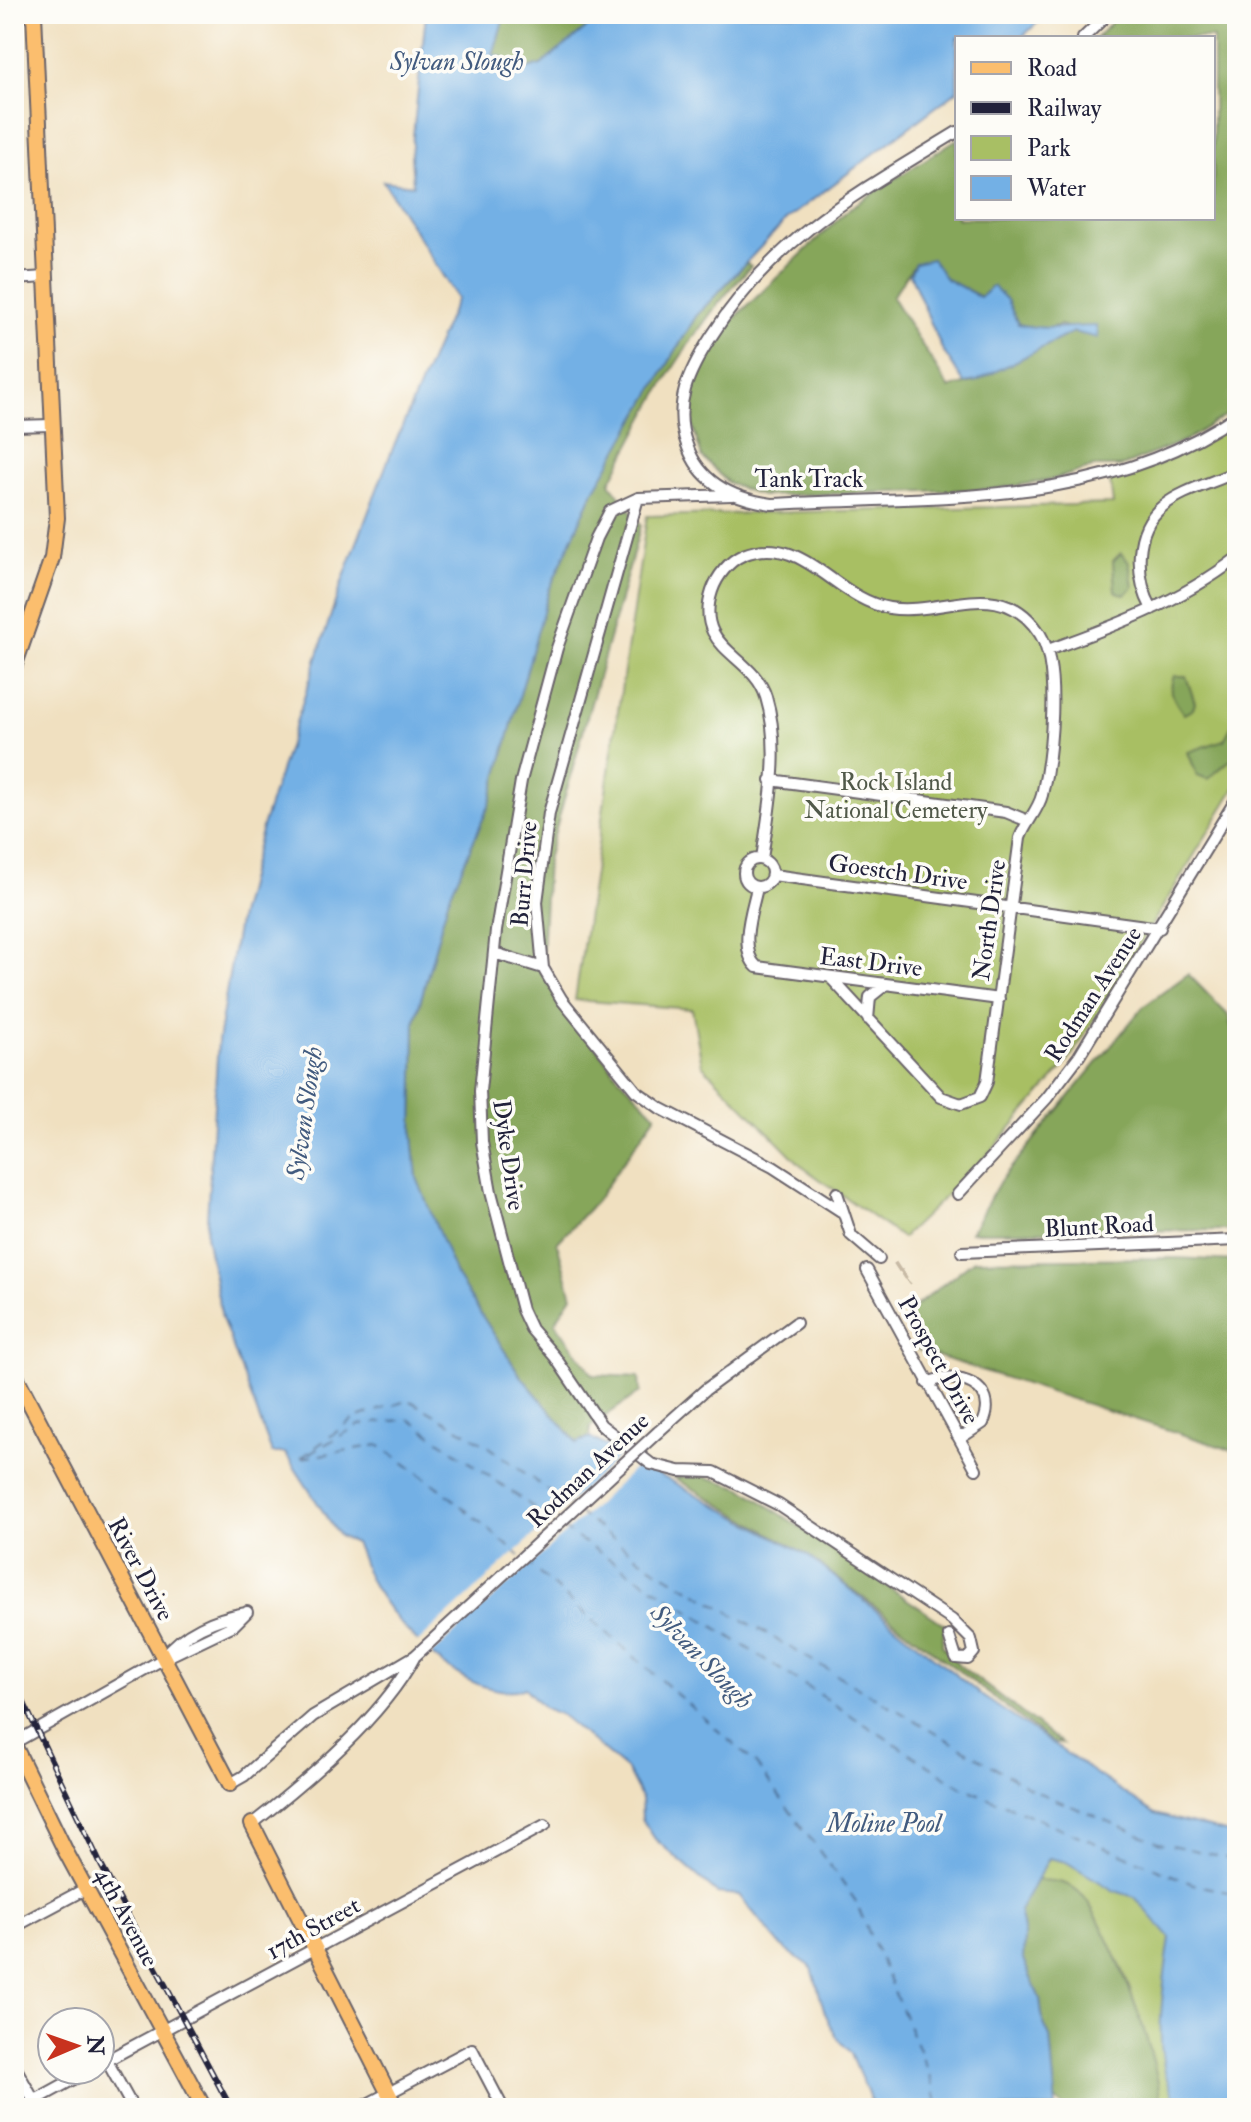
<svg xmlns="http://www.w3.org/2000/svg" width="1251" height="2122" viewBox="0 0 1251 2122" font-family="'IM FELL Double Pica',serif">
  <rect width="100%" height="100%" fill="#fdfcf7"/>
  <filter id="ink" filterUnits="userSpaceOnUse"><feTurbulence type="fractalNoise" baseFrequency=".0125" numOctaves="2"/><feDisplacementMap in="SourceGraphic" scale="16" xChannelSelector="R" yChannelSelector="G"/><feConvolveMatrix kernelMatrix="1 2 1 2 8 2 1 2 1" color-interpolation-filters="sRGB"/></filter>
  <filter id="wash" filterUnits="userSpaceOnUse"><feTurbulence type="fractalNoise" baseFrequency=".006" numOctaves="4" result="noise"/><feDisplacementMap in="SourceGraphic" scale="32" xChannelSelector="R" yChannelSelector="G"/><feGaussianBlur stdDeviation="1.8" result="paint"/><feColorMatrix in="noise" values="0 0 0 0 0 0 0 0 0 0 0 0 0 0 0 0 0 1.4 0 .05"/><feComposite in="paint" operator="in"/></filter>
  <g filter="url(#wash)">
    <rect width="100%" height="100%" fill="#f0e0c0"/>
    <path fill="#a8bf64" stroke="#657050" stroke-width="2" d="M1237 423V785L1068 1062 984 1159 902 1238 804 1168 702 1065 692 1009 575 1000 647 516 1113 504 1110 480 1158 465Z
      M1043 1849 1182 1907 1197 2041 1212 2108H1160L1143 2027 1124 1973 1099 1922 1019 1911 1024 1935 1014 1918Z"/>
    <path fill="#86a65a" stroke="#54644a" stroke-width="2" fill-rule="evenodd" d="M505 14H604L541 65 514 72 493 55Z
      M1120 14H1237V408L1186 440 1120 467H1094L1051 480 994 489 761 496 728 483 702 457 688 411 695 372 721 331 850 208 957 139V218H1213V38H1096ZM915 263 981 297 992 287 1007 300 1018 324 1040 330 1061 325 1097 337 1073 332 977 381 949 388 892 297Z
      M746 263 751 266C686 335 653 401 610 483L641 525 547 860 541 973 617 1075 656 1115 596 1201 557 1243 572 1296 555 1322 593 1375 639 1377 640 1392 590 1427V1437L577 1443 520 1375 456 1275 431 1216 417 1178 413 1135 415 1022 448 900 490 803 549 590 592 494 663 369 696 316Z
      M1121 553 1129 562 1133 587 1125 595 1115 591 1113 561Z
      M1174 676H1186L1195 703 1193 709 1184 714C1175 702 1167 691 1174 676Z
      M1237 716V754L1208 779 1197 775 1188 752 1224 740Z
      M1188 974 1228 1015 1237 1046V1230L971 1232 1000 1181 1143 1007Z
      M1175 1258 1237 1261V1452L918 1350 908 1312 974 1260Z
      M673 1477H706L742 1488 945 1625 942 1645 959 1665 1062 1744 1053 1743 806 1554Z
      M1033 1880C1052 1880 1071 1881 1084 1897 1110 1929 1164 2068 1160 2108H1066L1055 2100 1050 2037 1043 2022 1040 1999 1023 1960 1024 1935 1019 1911Z"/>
    <path fill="#73b0e5" stroke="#4a6990" stroke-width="2" d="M426 14H505L493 55 505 58 503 66 514 72 541 65 604 14H1047L1021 38H957V91L786 220 696 316 592 494 549 590 490 803 448 900 415 1021 413 1135 417 1178 456 1275 520 1375 577 1443 590 1437 806 1554 981 1695 1155 1814 1237 1835V2108H1182C1148 2066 1163 1988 1170 1938L1135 1897 1115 1891 1066 1862 1049 1858 1019 1911 1024 1935 1023 1960 1040 1999 1043 2022 1050 2037 1056 2108H874L851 2054 835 2034 825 2013 812 1968 781 1946 739 1895 717 1893 655 1839 642 1819 641 1797 627 1770 561 1715 543 1707 525 1688C467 1706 393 1624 369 1578 363 1567 361 1554 355 1543L339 1536 285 1453H272L222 1318 206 1235 218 1041 239 916 262 827 339 590 390 455 457 298 383 181 413 185 411 155Z
      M932 259 946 279 980 297 993 286 1007 300 1018 324C1044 331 1069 326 1096 326L1098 338 1073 332 977 381 964 383 942 349 910 274 915 263Z"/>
    <path fill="#f0e0c0" d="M623 1453 641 1462 592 1509 430 1656 415 1645Z"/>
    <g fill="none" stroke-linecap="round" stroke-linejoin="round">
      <path stroke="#425b7f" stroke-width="2" stroke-dasharray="10 8" stroke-linecap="butt" d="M309 1454 359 1425 409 1419 554 1522
        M301 1458 355 1418 409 1400 484 1443 572 1508
        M302 1458 379 1445 441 1489 520 1556
        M577 1512 649 1565 1037 1792 1158 1842 1237 1860
        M562 1528 960 1786 1193 1884 1237 1894
        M525 1561 755 1763 855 1900 929 2074 939 2108"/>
    </g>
  </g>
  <g filter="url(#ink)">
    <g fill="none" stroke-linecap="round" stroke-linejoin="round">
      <path stroke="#c7baa5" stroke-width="10" stroke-dasharray="10 5" stroke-linecap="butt" d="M896 1268 899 1266
        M902 1275 905 1273
        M907 1281 908 1280"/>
      <defs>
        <path id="minor" d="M1083 38 1108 14
          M957 132C859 192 774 237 711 337 689 371 672 405 687 445 700 484 735 499 772 504 930 495 1100 510 1237 415
          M14 279 46 277
          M14 426 52 425
          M732 495 638 498 610 511 596 538 557 648 521 781 496 931 480 1091 482 1142 491 1192 522 1310 531 1329 555 1357 601 1425 651 1464 679 1471 714 1472 779 1505 952 1620 971 1639 974 1652 968 1659 956 1658 949 1636
          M638 498 549 813 537 902 543 968 562 1000 636 1091 660 1108 773 1167 841 1211
          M1152 609C1135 578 1133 530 1163 506 1184 489 1214 483 1237 471
          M1048 650C1115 626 1180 602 1237 558
          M771 780 1006 812 1028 821
          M744 873a14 14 0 1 1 28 0a14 14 0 1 1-28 0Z
          M762 859C769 806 782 750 766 697 753 654 693 650 712 591 717 576 729 561 743 555 802 531 835 599 889 608 943 617 1001 573 1040 634 1061 668 1051 757 1042 795 1038 811 1025 823 1020 838L987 1082 980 1097 961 1104 941 1097 831 978
          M773 875 1160 928
          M757 888C752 910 738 949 757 967L999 999
          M494 953 543 968
          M868 1019 870 997 885 985
          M837 1193 851 1235 879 1259
          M958 1194 1047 1098 1079 1056 1237 798
          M962 1252 1237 1240
          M867 1270 976 1469
          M927 1383C956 1370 1000 1385 983 1423L965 1435H957
          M658 1432 705 1390 796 1323
          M164 1657C183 1632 215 1618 246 1613
          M14 1743 163 1659 234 1625 247 1612
          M230 1784 244 1776 313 1716 413 1657
          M252 1824C307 1781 383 1717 415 1656
          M14 1927 87 1888
          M107 2061 133 2108
          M100 2064 545 1825
          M14 2065 38 2108
          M21 2108 90 2070
          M360 2108 472 2049 503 2108"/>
        <path id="major" d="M14 667 52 558 57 518 34 14
          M14 1373 230 1784
          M14 1745 66 1852 204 2108
          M252 1824 396 2108"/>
      </defs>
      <use href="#minor" stroke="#6a646a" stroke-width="14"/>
      <use href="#major" stroke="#6a646a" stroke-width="18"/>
      <use href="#minor" stroke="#fff" stroke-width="10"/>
      <use href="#major" stroke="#fbbe6e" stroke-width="14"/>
      <defs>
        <path id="rail" d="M14 1682 101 1865 231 2108"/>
      </defs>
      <use href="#rail" stroke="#22223b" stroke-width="6"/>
      <use href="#rail" stroke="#fdfcf7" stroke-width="3" stroke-dasharray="9" stroke-linecap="butt"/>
      <defs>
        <path id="minor-bridge" d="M415 1656 658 1432"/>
      </defs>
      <use href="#minor-bridge" stroke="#6a646a" stroke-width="14" stroke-linecap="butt"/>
      <use href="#minor-bridge" stroke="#fff" stroke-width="10"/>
    </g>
  </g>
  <g text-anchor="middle" stroke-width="7" stroke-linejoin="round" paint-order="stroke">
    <g font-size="24" fill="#22223b" stroke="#fdfcf7">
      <text x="809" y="487">Tank Track</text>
      <text transform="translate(898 872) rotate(8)" y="8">Goestch Drive</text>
      <text transform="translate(524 874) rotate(-85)" y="8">Burr Drive</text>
      <text transform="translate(989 920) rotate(-82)" y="8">North Drive</text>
      <text transform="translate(871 962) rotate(7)" y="8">East Drive</text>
      <text transform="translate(1093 994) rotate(-57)" y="8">Rodman Avenue</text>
      <text transform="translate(509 1155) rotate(82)" y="8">Dyke Drive</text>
      <text transform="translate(1099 1226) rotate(-3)" y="8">Blunt Road</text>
      <text transform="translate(939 1360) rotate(61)" y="8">Prospect Drive</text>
      <text transform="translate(588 1470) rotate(-43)" y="8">Rodman Avenue</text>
      <text transform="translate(141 1569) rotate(62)" y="8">River Drive</text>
      <text transform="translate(127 1917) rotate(62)" y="8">4th Avenue</text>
      <text transform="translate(313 1928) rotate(-29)" y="8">17th Street</text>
    </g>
    <g font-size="24" fill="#515949" stroke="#fdfcf7">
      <text x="896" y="790">Rock Island<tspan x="896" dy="28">National Cemetery</tspan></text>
    </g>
    <g font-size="26" font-style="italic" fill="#425b7f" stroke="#fdfcf7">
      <text x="457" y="70">Sylvan Slough</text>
      <text transform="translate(304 1113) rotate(-82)" y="9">Sylvan Slough</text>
      <text transform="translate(702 1656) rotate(46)" y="9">Sylvan Slough</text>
      <text x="884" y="1832">Moline Pool</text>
    </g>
  </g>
  <rect width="1251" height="2122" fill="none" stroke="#fdfcf7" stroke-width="48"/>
  <rect x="955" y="36" width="260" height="184" fill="#fdfcf7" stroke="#a5a5ac" stroke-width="2"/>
  <rect x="971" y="62" width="40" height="12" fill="#fbbe6e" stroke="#a5a5ac" stroke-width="2"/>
  <text x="1027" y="76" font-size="24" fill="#22223b">Road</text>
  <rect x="971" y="102" width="40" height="12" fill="#22223b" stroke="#a5a5ac" stroke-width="2"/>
  <text x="1027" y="116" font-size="24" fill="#22223b">Railway</text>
  <rect x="971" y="136" width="40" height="24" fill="#a8bf64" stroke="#a5a5ac" stroke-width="2"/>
  <text x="1027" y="156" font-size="24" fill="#22223b">Park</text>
  <rect x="971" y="176" width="40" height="24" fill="#73b0e5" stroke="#a5a5ac" stroke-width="2"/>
  <text x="1027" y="196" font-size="24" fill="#22223b">Water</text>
  <g transform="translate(76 2046) rotate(88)"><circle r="38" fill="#fdfcf7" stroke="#a5a5ac" stroke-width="2"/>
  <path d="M0-6L14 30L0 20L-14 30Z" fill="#c8321e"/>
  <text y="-12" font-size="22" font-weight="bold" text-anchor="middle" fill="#22223b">N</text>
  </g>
</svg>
